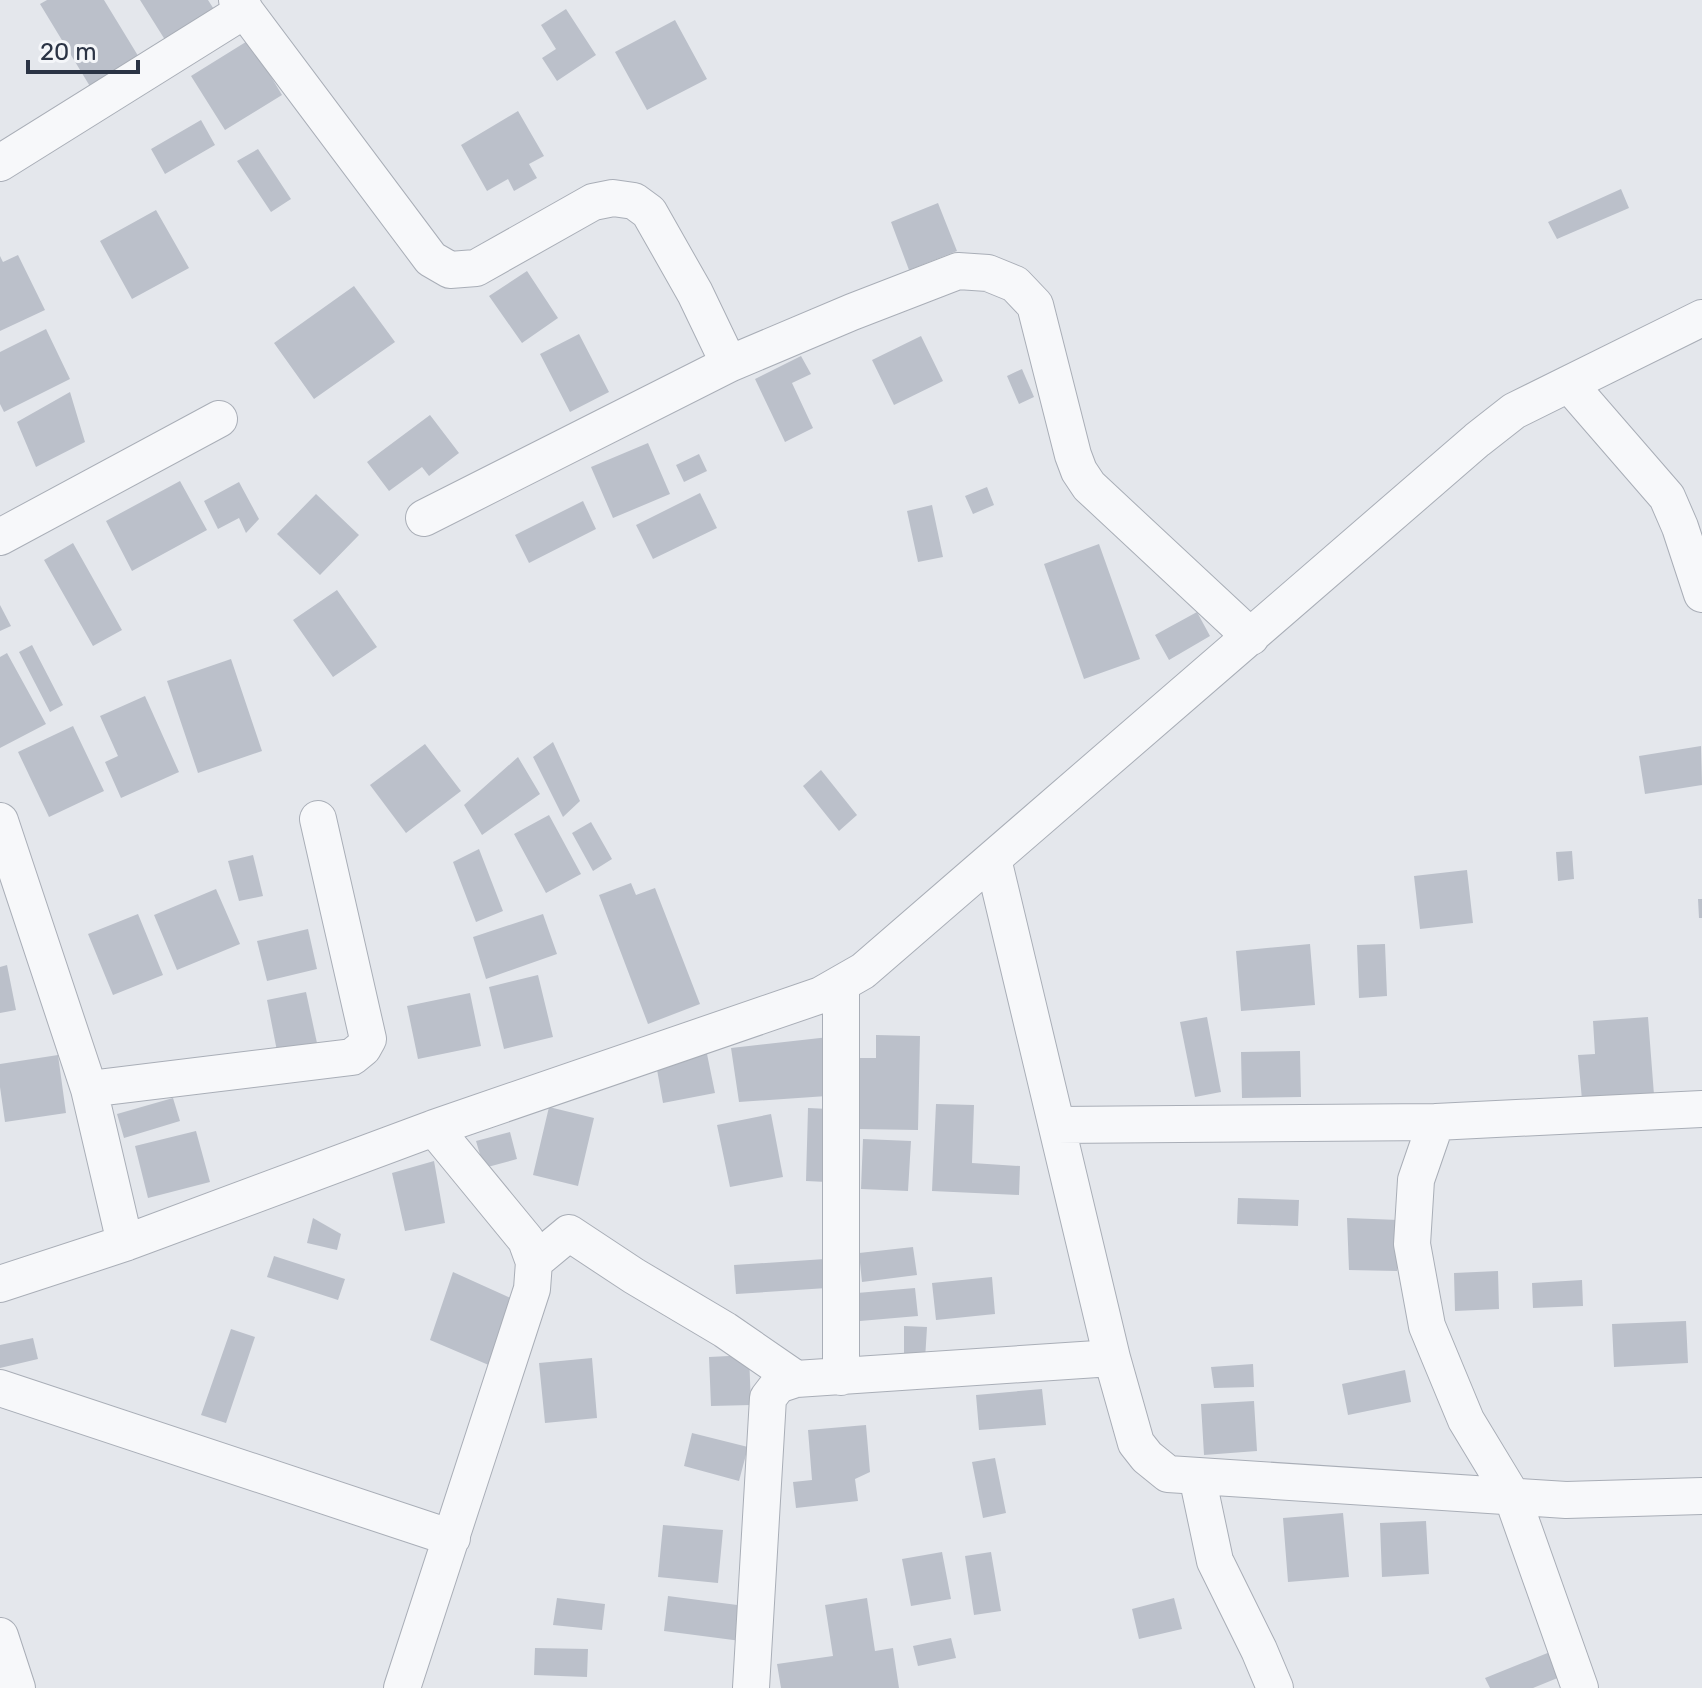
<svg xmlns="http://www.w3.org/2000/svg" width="1702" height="1688" viewBox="0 0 1702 1688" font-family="Rubik,sans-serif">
  <rect width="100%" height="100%" fill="#e4e7ec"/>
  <path fill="#bbc0ca" d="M47 0H104L140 59 91 88 40 4Z
    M140 0H208L217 14 167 43Z
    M566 9 596 55 557 81 542 58 556 49 541 25Z
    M675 20 707 79 647 110 615 52Z
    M249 40 282 95 225 130 191 76Z
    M518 111 544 156 529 164 537 178 514 191 508 179 487 191 461 145Z
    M201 120 215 145 165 174 151 149Z
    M258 149 291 199 271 212 237 161Z
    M1621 189 1629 208 1557 239 1548 222Z
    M938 203 957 251 909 270 891 222Z
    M156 210 189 268 132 299 100 241Z
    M18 255 45 310 0 331V256L3 262Z
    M527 271 558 318 522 343 489 296Z
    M354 286 395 342 314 399 274 343Z
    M46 329 70 379 4 412 0 404V352Z
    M579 334 609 392 570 412 540 354Z
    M921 336 943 381 894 405 872 360Z
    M801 356 811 374 792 383 813 428 785 442 755 379Z
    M1022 369 1034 397 1019 404 1007 376Z
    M70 392 85 442 36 467 17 422Z
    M430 415 459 453 429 476 422 467 389 491 367 462Z
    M648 443 670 494 613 518 591 467Z
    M699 454 707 471 684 482 676 465Z
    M180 481 207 530 132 571 106 521Z
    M239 482 259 519 246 533 239 518 218 529 204 501Z
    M987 487 994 505 973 514 965 496Z
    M700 493 717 528 653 559 636 525Z
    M316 494 359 535 320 575 277 534Z
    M583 501 596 529 529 563 515 535Z
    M932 505 943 557 918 562 907 511Z
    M73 543 122 630 93 646 44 560Z
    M1099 544 1140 659 1084 679 1044 564Z
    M337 590 377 647 333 677 293 620Z
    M0 605 11 626 0 631Z
    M1197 612 1210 636 1169 660 1155 635Z
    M32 645 63 705 50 712 19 652Z
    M7 653 46 724 0 748V657Z
    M231 659 262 751 198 773 167 681Z
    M145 696 179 772 121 798 105 762 118 756 100 716Z
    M73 726 104 791 49 817 18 752Z
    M553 742 580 801 563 817 533 757Z
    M425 744 461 791 406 833 370 785Z
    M1701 746 1702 785 1645 794 1639 756Z
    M518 757 540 794 482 835 464 805Z
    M821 770 857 815 839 831 803 786Z
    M549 815 581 874 546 893 514 834Z
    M591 822 612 859 593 871 572 833Z
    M479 849 503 911 476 922 453 862Z
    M1572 851 1574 879 1558 881 1556 852Z
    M253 855 263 896 239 901 228 861Z
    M1467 870 1473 923 1420 929 1414 876Z
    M631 883 636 895 655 888 700 1004 648 1024 599 895Z
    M216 889 240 944 177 970 154 915Z
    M1698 899H1702V918H1699Z
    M138 914 163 975 113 995 88 934Z
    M543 914 557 954 486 979 473 937Z
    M308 929 317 969 267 981 257 941Z
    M1310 944 1315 1005 1241 1011 1236 951Z
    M1385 944 1387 996 1359 998 1357 945Z
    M7 965 16 1010 0 1013V967Z
    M538 975 553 1037 504 1049 489 987Z
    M306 992 317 1043 277 1051 267 1000Z
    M470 993 481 1046 418 1059 407 1006Z
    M1207 1017 1221 1092 1195 1097 1180 1022Z
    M1648 1017 1654 1095 1582 1100 1578 1055 1595 1054 1593 1021Z
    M876 1035 920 1036 918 1130 857 1129 859 1058H876Z
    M829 1037 827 1096 739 1102 731 1048Z
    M1300 1051 1301 1097 1242 1098 1241 1052Z
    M707 1054 715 1093 663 1103 656 1064Z
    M58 1055 66 1113 5 1122 0 1087V1064Z
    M173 1098 180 1121 124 1138 117 1114Z
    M936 1104 974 1105 972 1163 1020 1166 1019 1195 932 1191Z
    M549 1107 594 1118 578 1186 533 1175Z
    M808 1108 829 1109 827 1182 806 1181Z
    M771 1114 783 1177 730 1187 717 1125Z
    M196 1131 210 1182 148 1198 135 1146Z
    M510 1132 517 1159 484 1168 476 1141Z
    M863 1139 911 1141 908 1191 861 1189Z
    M434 1161 445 1223 405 1231 392 1173Z
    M1238 1198 1299 1200 1298 1226 1237 1224Z
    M313 1218 341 1234 337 1250 307 1243Z
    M1347 1218 1399 1220 1397 1271 1349 1270Z
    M913 1247 917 1275 862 1282 859 1253Z
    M274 1256 345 1279 338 1300 267 1277Z
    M825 1259 827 1288 736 1294 734 1265Z
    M1498 1271 1499 1309 1455 1311 1454 1273Z
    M453 1272 513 1299 491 1366 430 1340Z
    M992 1277 995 1314 936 1320 932 1283Z
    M1582 1280 1583 1306 1533 1308 1532 1283Z
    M915 1288 918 1316 860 1321 857 1293Z
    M1686 1321 1688 1363 1614 1367 1612 1324Z
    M904 1326 927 1327 925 1360 904 1357Z
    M231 1329 255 1337 226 1423 201 1415Z
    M33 1338 38 1359 0 1368V1345Z
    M749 1355 751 1405 711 1406 709 1357Z
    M592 1358 597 1418 545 1423 539 1363Z
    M1253 1364 1254 1387 1214 1388 1211 1367Z
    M1405 1370 1411 1402 1348 1415 1342 1384Z
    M1042 1389 1046 1425 979 1430 976 1395Z
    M1254 1401 1257 1451 1204 1455 1201 1404Z
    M866 1425 870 1472 855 1479 858 1501 796 1508 793 1482 812 1480 808 1430Z
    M692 1433 748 1447 739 1481 684 1466Z
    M995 1458 1006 1513 983 1518 972 1462Z
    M1343 1513 1349 1577 1288 1582 1283 1518Z
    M1426 1521 1429 1574 1382 1577 1380 1523Z
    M663 1525 723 1530 718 1583 658 1577Z
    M942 1552 951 1599 911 1606 902 1559Z
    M991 1552 1001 1611 974 1615 965 1556Z
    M668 1596 745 1606 741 1641 664 1631Z
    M557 1598 605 1604 602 1630 553 1625Z
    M867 1598 875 1651 893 1648 899 1688H781L777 1664 833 1656 825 1605Z
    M1174 1598 1182 1629 1139 1639 1132 1609Z
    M951 1638 956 1658 918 1666 913 1646Z
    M535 1648 588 1649 587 1677 534 1675Z
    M1550 1652 1560 1677 1533 1688H1490L1485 1678Z"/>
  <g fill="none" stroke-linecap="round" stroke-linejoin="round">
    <defs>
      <path id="street" d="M237 0 431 259 450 270 476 268 593 202 613 198 634 201 649 212 695 293 729 364
        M0 163 245 10
        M1569 384 1667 497 1680 527 1702 594
        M424 518 729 364 852 312 958 271 988 273 1015 284 1035 305 1073 455 1079 471 1089 486 1251 637
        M0 537 219 419
        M0 821 89 1089 125 1243
        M993 859 1112 1358 1136 1443 1147 1457 1168 1474 1566 1500 1702 1496
        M89 1089 352 1057 363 1048 368 1039 318 819
        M1436 1122 1416 1180 1412 1244 1427 1326 1466 1420 1512 1496 1580 1688
        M1057 1125 1436 1122 1702 1109
        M534 1262 569 1233 634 1276 725 1330 796 1379
        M0 1284 125 1243 434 1128 821 995 863 971 1477 440 1514 411 1702 318
        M841 1377V984
        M0 1388 452 1538
        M1197 1476 1215 1561 1259 1650 1275 1688
        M0 1636 17 1688
        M402 1688 532 1289 534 1262 526 1240 434 1128
        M751 1688 768 1398 778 1385 796 1379 1112 1358"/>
    </defs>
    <use href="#street" stroke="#a9aeb7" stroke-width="38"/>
    <use href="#street" stroke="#f7f8fa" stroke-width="36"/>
  </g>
  <path d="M28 60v12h110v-12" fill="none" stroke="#2b3445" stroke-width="4"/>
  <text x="40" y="60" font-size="24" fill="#2b3445" stroke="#f4f6f9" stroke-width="6" paint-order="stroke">20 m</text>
</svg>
